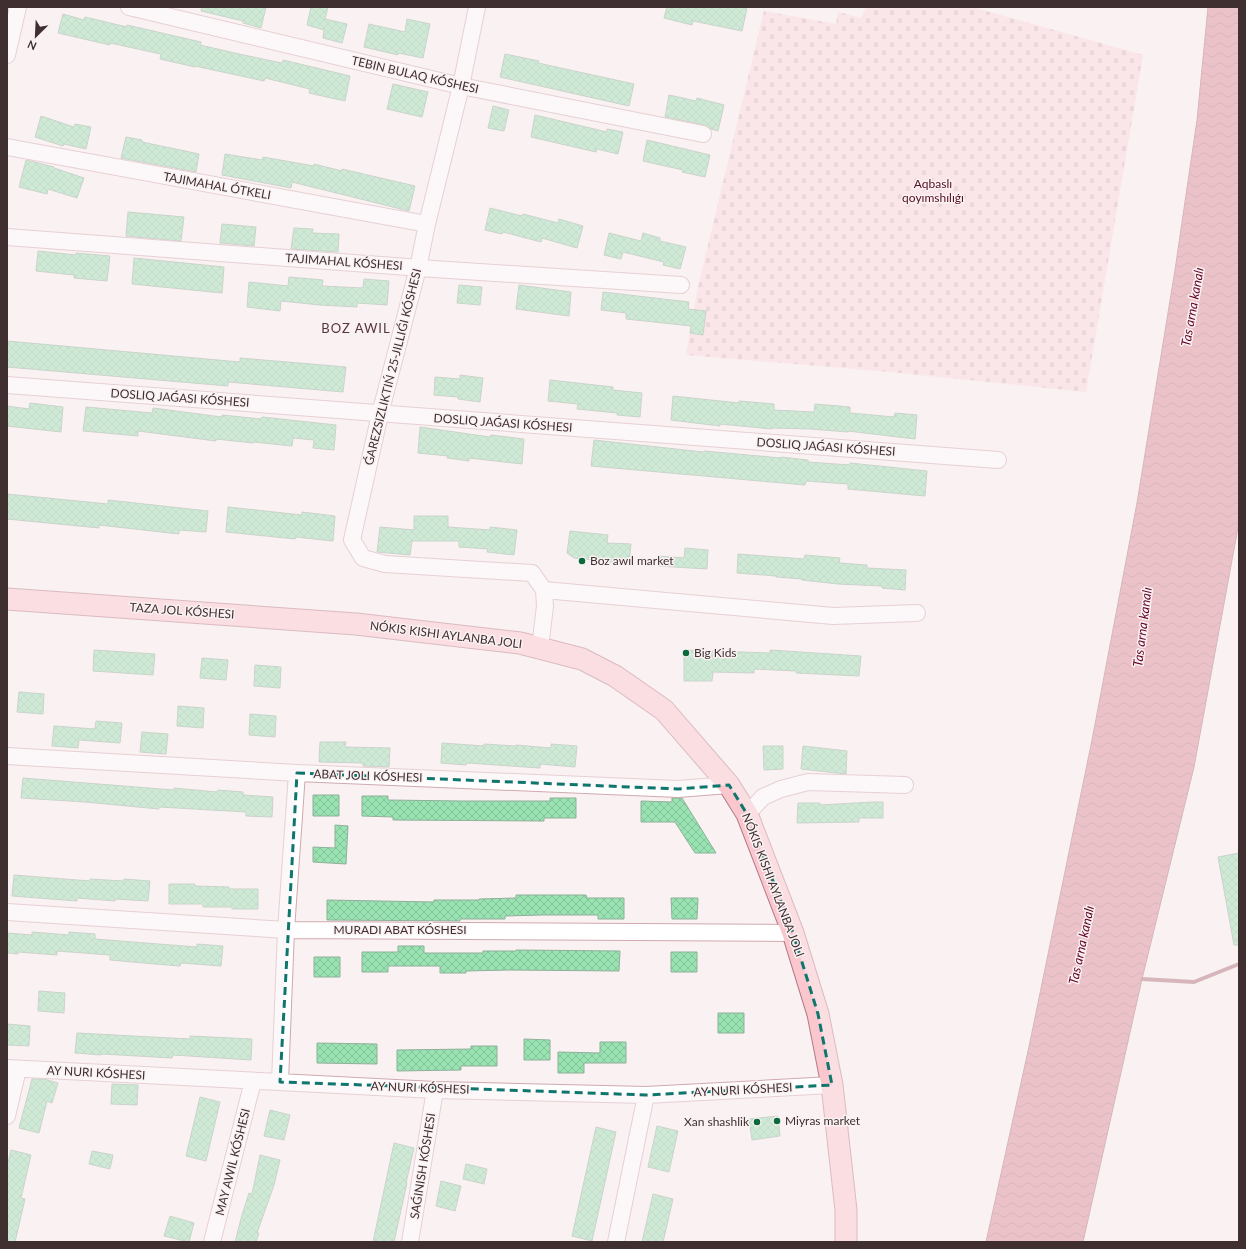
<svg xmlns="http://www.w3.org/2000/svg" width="1246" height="1249" viewBox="0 0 1246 1249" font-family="Lato,sans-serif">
  <defs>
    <pattern id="cemetery-stones" width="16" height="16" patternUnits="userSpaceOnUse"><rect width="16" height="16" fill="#fad7db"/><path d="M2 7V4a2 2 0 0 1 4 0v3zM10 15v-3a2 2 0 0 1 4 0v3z" fill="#d7b9bc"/></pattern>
    <pattern id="water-waves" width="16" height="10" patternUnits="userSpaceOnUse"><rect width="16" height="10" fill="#db8b98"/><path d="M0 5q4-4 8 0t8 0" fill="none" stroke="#b3727d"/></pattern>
    <pattern id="building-cross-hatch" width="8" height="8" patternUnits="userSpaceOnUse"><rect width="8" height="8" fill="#99e3b3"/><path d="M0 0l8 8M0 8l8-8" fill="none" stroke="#85c39a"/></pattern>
  </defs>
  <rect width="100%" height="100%" fill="#faf1f2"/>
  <path fill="url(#cemetery-stones)" d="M866 7H972L1143 55 1086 392 890 372 686 355 698 287 764 11 836 24 838 12 861 18Z"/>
  <path fill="url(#water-waves)" stroke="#ac6f79" d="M1208 7H1239V522L1194 767 1142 979 1083 1242H986L1030 1042 1092 740 1137 503 1175 270 1197 120Z"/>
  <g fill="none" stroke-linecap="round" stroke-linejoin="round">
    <path stroke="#ac6f79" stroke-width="4" d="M1142 979 1194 982 1239 964"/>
  </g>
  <path fill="url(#building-cross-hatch)" stroke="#90b09a" d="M202 7H266L261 28 243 23V21L201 11Z
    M311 7H328L325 19 347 24 342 43 323 38 324 30 307 25Z
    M667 7H742L747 8 742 31 693 21 692 25 664 18Z
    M63 14 84 20 85 17 127 27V25L201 42 200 45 239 54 282 63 283 60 350 76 345 101 309 93 310 89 265 78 264 81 195 66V67L160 59 161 54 110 43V45L58 33Z
    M407 19 430 24 423 58 398 53V55L364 47 369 24 405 32Z
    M505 54 539 61 538 63 634 84 629 106 500 77Z
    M393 84 428 92 422 117 387 109Z
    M669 95 696 101 697 98 724 105 718 131 711 129 705 125 665 117Z
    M493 106 509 110 504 131 488 128Z
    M535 115 607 132V129L623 132 618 154 597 149 596 152 531 137Z
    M41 116 74 127 75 124 91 127 86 149 64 144 63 146 35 137Z
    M126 137 142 140V142L199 154 196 172 121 158Z
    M647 140 710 155 705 177 682 172 683 170 643 161Z
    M225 154 262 160 263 157 314 166V164L342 171V169L415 186 409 211 292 182 291 188 222 175Z
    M26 160 54 167V168L84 178 77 198 48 189 47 194 19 187Z
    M490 208 522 216 523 214 558 223 559 219 583 226 577 248 542 238 541 242 503 232 502 234 485 230Z
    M128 212 184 217 181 241 126 236Z
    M222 224 256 227 254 246 220 243Z
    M294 228 313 229 312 233 339 234 338 252 291 249Z
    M609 233 641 241 643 233 660 238V241L686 247 680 269 663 265 664 262 623 252 621 259 604 255Z
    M38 251 76 255V253L110 256 107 281 74 278V275L36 271Z
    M134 258 224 267 222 293 132 284Z
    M289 277 323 280 322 286 363 288 364 279 389 281 387 305 357 303V307L320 305 281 301 280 311 247 307 249 282 288 286Z
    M459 285 482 287 480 305 457 303Z
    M519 285 571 292 569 316 516 309Z
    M603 292 689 302 688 309 706 311 703 335 690 333 691 326 626 319V313L601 310Z
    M7 341 240 362V358L346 367 343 392 228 382V386L7 367Z
    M460 375 483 378 480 402 458 399V397L434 395 435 377 460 379Z
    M550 380 613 387V390L642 393 640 417 617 415V413L577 409 578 404 548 401Z
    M673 396 739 403V401L774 404V410L814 412 815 404 850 407V413L894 417 895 413 917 415 915 439 848 431V432L811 429 772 428V429L720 424V426L671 420Z
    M30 403 63 407 61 432 7 426V406L29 409Z
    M86 407 152 413 153 408 222 417V415L261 419 262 417 336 425 334 450 313 448 314 440 293 438 292 446 253 442V443L216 439V441L138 431V436L83 431Z
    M420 427 490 437 491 435 524 439 522 464 469 458V461L447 458 448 456 418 453Z
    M594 440 703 452 704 451 781 458V457L808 460V462L850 465V463L927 471 925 496 848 489V484L806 481 805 485 591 466Z
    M7 494 108 504V500L208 511 206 532 179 530V534L99 525V528L7 519Z
    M228 507 302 515V512L335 516 333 541 296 537 295 539 226 532Z
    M414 516H448V527L490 530V527L517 530 514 555 487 552 488 549 459 547V541H412L410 555 377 552 380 527 414 530Z
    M570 531 608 535 607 543 631 544 629 564 574 558 567 553Z
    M685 548 708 550 707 569 658 566 659 556 684 558Z
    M738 554 804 559 805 555 840 558 839 563 867 565V568L906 570 905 590 882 588V586L838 584 802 580V579L776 577V576L737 573Z
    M94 650 155 654 153 675 93 671Z
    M684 650 770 653V650L861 656 859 676 796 673V671L754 669V673L713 672 712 681H684Z
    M202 658 228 660 226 680 200 678Z
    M255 665 281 667 280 688 254 686Z
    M19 692 44 694 43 714 17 712Z
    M178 706 204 708 203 728 177 726Z
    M250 714 276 716 275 737 249 735Z
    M96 721 122 723 120 743 79 740 78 748 52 746 54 726 95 729Z
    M142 732 168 734 166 754 140 752Z
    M320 742H346L345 747 390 748 389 767 363 766V763L319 762Z
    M442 743 484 746V744L515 746 516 745 551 748V744L577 746 575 767 540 764V768L467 763 466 765 441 763Z
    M763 746H783V769L764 770Z
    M803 746 847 751 846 774 801 769Z
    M23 778 174 790V788L217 792 218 790 243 792V795L273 797 272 817 246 816V812L159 807V809L85 802 21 798Z
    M313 795H339V816H313Z
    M362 796H388V800L462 801H550V798H576V818H544V821L393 820V817L362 816Z
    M672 798H682L716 853H695L675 822H641V801L672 802Z
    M873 802H883V818H859V822L797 823 798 803H820V805Z
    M335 825 348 826 346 864 313 862V847L335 848Z
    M1239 853V945H1234L1218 857Z
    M14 875 90 881V879L123 881 124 879 150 881 148 901 115 899V901L77 898V901L12 896Z
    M169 884H195V886L229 887V889H258V909H232V907H203V904H169Z
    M516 895H586L587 898H624V919H598V915H542L505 916V919H460V921L327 920V900L434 902V900H479V899L516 898Z
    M671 898H698L697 919H672Z
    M32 932 69 935V932L95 934V939L197 947V944L223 946 221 966 181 963 180 966 155 964 110 960V955L57 951V955L18 952V954L7 953V933L32 935Z
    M398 946H424V953H483V951H516V950L620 951 619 971 509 970 466 971V973H440V966H388V972H362V952H398Z
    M671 952H697V972H671Z
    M314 957H340V977H314Z
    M39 991 65 993 64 1013 38 1011Z
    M718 1013H744V1033H718Z
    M7 1024 30 1026 29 1046 7 1045Z
    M77 1033 190 1039V1036L252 1039 251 1060 173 1055 172 1058 102 1054 101 1055 75 1053Z
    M524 1039 550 1040V1060H524Z
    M600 1042H626V1063H584V1073H558V1052L600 1053Z
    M317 1043 377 1044V1064L317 1063Z
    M471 1046H497V1066H461V1070L397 1071V1050L471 1049Z
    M32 1079H44L58 1083 52 1103 47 1101 39 1133 19 1128Z
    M112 1084 138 1085 137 1105 111 1104Z
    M200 1097 220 1102 206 1161 186 1156Z
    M270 1110 290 1115 284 1140 264 1136Z
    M778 1116 780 1136 752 1140 749 1119Z
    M657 1126 678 1131 669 1172 648 1167Z
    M596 1127 616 1132 592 1241 572 1236Z
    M394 1143 414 1148 406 1183H407L394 1242H373Z
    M11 1150 31 1155 21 1198 25 1199 15 1242H7V1167Z
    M92 1151 113 1155 110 1169 89 1164Z
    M260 1155 280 1160 274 1185 257 1233H259L256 1242H235L242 1215 249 1193 252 1194Z
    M466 1164 487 1169 484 1184 463 1179Z
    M441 1181 461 1186 455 1211 436 1206Z
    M653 1194 673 1199 663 1242H642Z
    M170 1216 194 1223 189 1242 164 1236Z"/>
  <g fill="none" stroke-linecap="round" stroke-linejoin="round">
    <defs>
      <path id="minor" d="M129 7 461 86 703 134
        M477 7 461 86 427 224 418 268 380 414 352 540 363 558 385 564 532 573 544 590 545 606 540 648
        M7 55 18 7
        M7 147 427 224
        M7 237 434 269 681 285
        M7 385 998 460
        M544 590 833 616 917 613
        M7 756 297 773 678 789 729 785
        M747 814 763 797 781 789 808 782 905 785
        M7 912 286 930 793 933
        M7 1068 435 1090 646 1095 832 1085
        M280 1082 286 930 297 773
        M7 1116 18 1069
        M212 1242 253 1081
        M410 1242 435 1090
        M616 1242 646 1095"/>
      <path id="major" d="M7 599 356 624 520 643 582 659 615 676 664 710 729 785 747 814 793 933 818 1014 832 1085 846 1210V1242"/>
    </defs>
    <use href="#minor" stroke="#d1a9af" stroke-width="18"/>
    <use href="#major" stroke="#b67983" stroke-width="23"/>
    <use href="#minor" stroke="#fff" stroke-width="16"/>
    <use href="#major" stroke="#fac7cf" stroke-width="21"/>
  </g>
  <path d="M0 0H1246V1249H0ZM297 773 678 789 729 785 747 814 793 933 818 1014 832 1085 646 1095 280 1082Z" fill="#faf1f2" fill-opacity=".55" fill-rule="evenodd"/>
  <path fill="none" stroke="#0f766e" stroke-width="3" stroke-dasharray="8 5" stroke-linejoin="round" d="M297 773 678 789 729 785 747 814 793 933 818 1014 832 1085 646 1095 280 1082Z"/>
  <g fill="#0b693c" stroke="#faf1f2" stroke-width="1.5">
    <circle cx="582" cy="561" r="4"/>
    <circle cx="686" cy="653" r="4"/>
    <circle cx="777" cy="1121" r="4"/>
    <circle cx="757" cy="1122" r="4"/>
  </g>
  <g text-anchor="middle" stroke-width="3" stroke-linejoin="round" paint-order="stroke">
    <g font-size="12" fill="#3f2f31" stroke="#faf1f2">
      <text transform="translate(415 75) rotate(13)" y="4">TEBIN BULAQ KÓSHESI</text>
      <text transform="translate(217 186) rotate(10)" y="4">TAJIMAHAL ÓTKELI</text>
      <text transform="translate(344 262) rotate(4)" y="4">TAJIMAHAL KÓSHESI</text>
      <text transform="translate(393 367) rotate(-76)" y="4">ǴAREZSIZLIKTIŃ 25-JILLIǴI KÓSHESI</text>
      <text transform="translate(180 398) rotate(4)" y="4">DOSLIQ JAǴASI KÓSHESI</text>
      <text transform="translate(503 423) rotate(4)" y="4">DOSLIQ JAǴASI KÓSHESI</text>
      <text transform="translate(826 447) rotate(4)" y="4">DOSLIQ JAǴASI KÓSHESI</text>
      <text transform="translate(182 611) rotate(4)" y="4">TAZA JOL KÓSHESI</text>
      <text transform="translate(446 635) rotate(7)" y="4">NÓKIS KISHI AYLANBA JOLI</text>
      <text transform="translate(368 776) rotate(2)" y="4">ABAT JOLI KÓSHESI</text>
      <text transform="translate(773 885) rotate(69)" y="4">NÓKIS KISHI AYLANBA JOLI</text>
      <text x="400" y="934">MURADI ABAT KÓSHESI</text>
      <text transform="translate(96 1073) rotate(3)" y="4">AY NURI KÓSHESI</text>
      <text transform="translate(420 1088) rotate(2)" y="4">AY NURI KÓSHESI</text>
      <text transform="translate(743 1090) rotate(-3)" y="4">AY NURI KÓSHESI</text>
      <text transform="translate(233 1162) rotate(-76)" y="4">MAY AWIL KÓSHESI</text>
      <text transform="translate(423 1166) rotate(-81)" y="4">SAǴINISH KÓSHESI</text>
    </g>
    <g font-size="12" fill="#560e23" stroke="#faf1f2">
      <text x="933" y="188">Aqbaslı<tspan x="933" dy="14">qoyımshılıǵı</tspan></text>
    </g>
    <g font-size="12" fill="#3f2f31" stroke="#faf1f2" text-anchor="start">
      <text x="590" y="565">Boz awıl market</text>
      <text x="694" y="657">Big Kids</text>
      <text x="785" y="1125">Miyras market</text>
      <text x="749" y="1126" text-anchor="end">Xan shashlik</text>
    </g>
    <g font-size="13" font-style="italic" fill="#620024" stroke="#faf1f2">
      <text transform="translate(1192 307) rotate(-80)" y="5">Tas arna kanalı</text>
      <text transform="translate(1142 627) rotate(-83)" y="5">Tas arna kanalı</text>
      <text transform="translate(1081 945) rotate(-78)" y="5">Tas arna kanalı</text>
    </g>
    <g font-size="13" letter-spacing="1" fill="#56363b" stroke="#faf1f2">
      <text x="356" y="333">BOZ AWIL</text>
    </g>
  </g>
  <rect width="1246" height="1249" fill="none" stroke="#3f2f31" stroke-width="16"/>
  <g transform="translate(36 36) rotate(204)" stroke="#faf1f2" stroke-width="3" paint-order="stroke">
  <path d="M0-3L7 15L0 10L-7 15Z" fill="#3f2f31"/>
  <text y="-6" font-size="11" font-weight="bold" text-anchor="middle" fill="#3f2f31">N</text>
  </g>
</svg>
